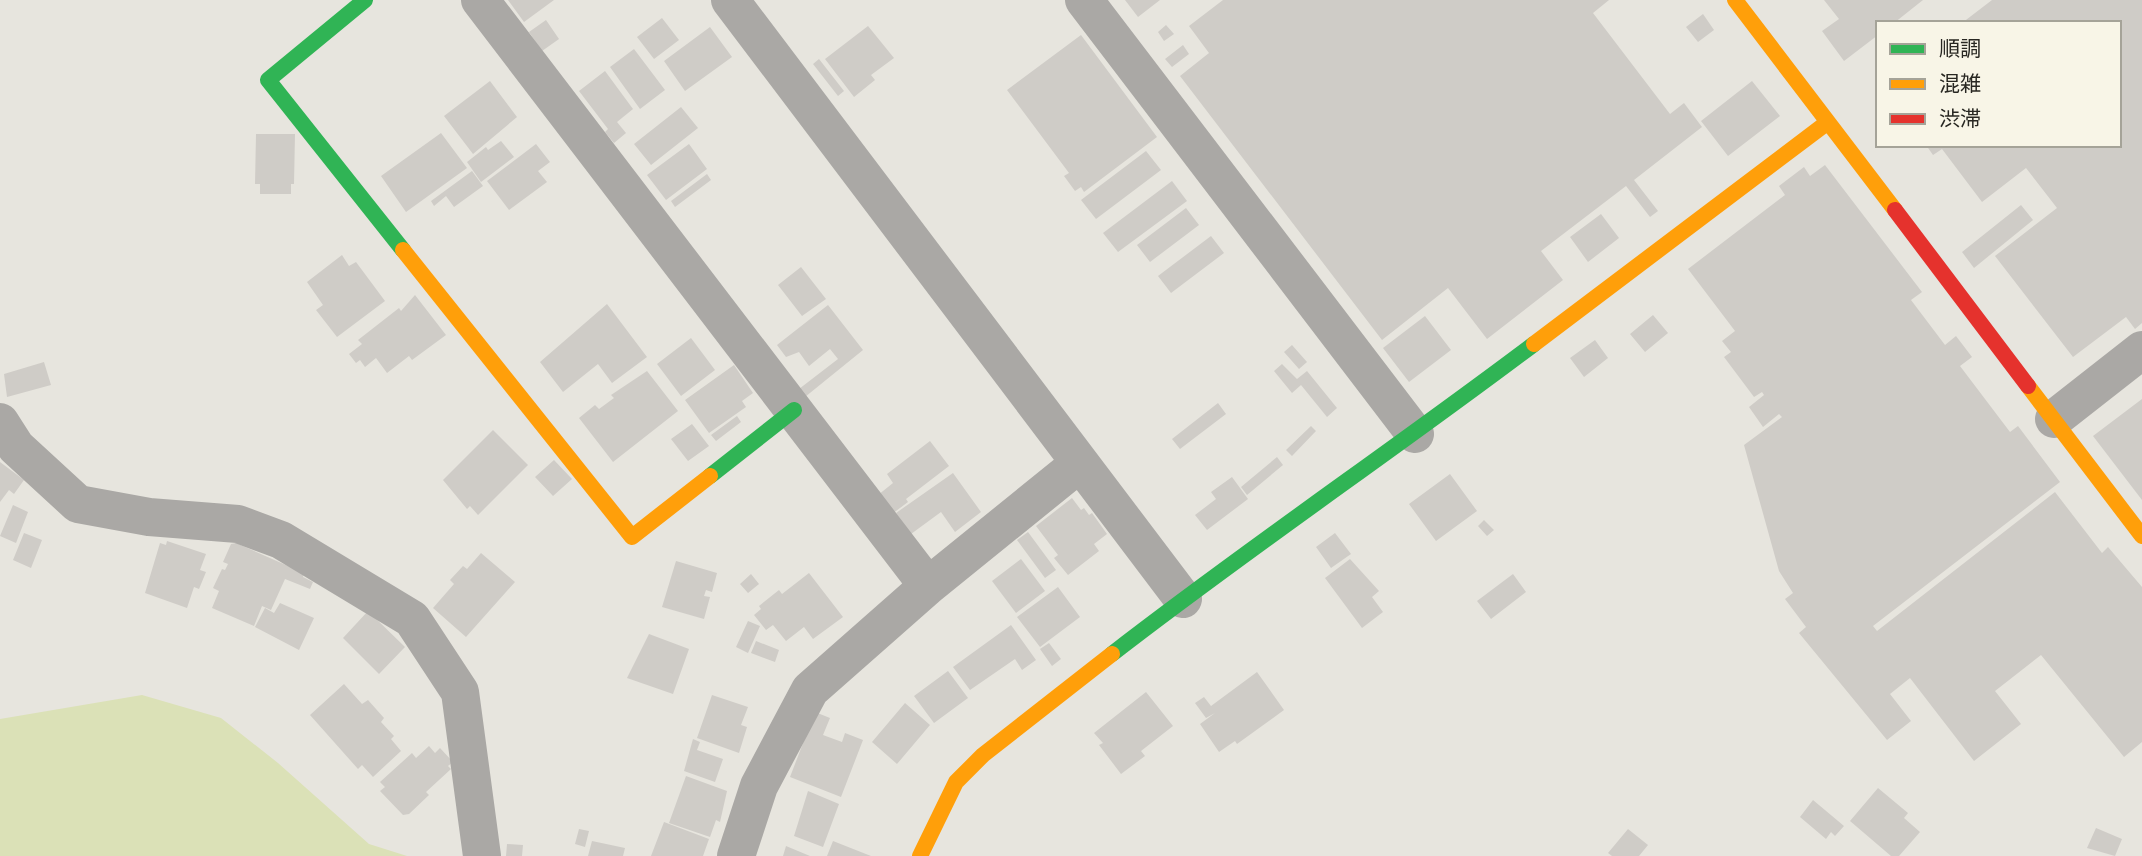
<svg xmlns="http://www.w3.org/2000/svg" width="2142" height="856" viewBox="0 0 2142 856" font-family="'Source Sans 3','Noto Sans JP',sans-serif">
  <rect width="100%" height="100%" fill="#e7e5de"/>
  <path fill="#dbe1b7" d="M142 695 221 718 278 763 369 844 407 856H0V719Z"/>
  <path fill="#cfccc7" d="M508 0H554L524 22Z
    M1125 0H1160L1138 17Z
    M1223 0H1609L1593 13 1670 114 1684 103 1702 127 1634 180 1658 211 1650 217 1626 186 1541 251 1563 280 1487 339 1448 288 1382 340 1180 76 1209 53 1189 26Z
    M1824 0H1923L1894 23H1878V35L1844 61 1822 31 1839 19Z
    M1992 0H2142V323L2135 329 2126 317 2073 357 1995 256 2057 208 2026 168 1982 202 1942 149 1933 155 1926 145H2119V23H1962Z
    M1703 14 1714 30 1698 42 1686 27Z
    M662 18 679 40 654 59 637 37Z
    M546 20 559 39 542 51 529 32Z
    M1166 25 1174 34 1164 41 1158 32Z
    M868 26 894 58 871 75 875 80 854 97 825 59Z
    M710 27 732 57 685 91 664 61Z
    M1081 35 1157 137 1084 192 1081 187 1075 191 1064 176 1069 173 1007 90Z
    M1183 45 1189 54 1172 67 1165 59Z
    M634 49 665 90 640 109 610 67Z
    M819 59 844 91 838 96 813 64Z
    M605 71 633 109 617 122 626 133 614 143 605 132 608 129 579 91Z
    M490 81 517 117 473 154 444 116Z
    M1752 81 1780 116 1728 156 1701 121Z
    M681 107 698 128 651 165 634 144Z
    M441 133 467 168 406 212 381 176Z
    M256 134H295L294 184H291V194H260V184H255Z
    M501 141 514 157 481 182 467 162 486 147 488 150Z
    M536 144 550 162 538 171 547 182 509 210 487 181Z
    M689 144 707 169 666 200 647 175Z
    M1146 151 1161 170 1096 219 1081 200Z
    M1825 165 1922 292 1911 300 1945 345 1956 336 1972 357 1960 366 2010 432 2018 426 2060 482 1873 626 1877 631 2055 492 2102 553 2108 547 2142 587V742L2124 757 2041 655 1995 691 2021 724 1974 761 1910 678 1890 694 1911 721 1887 740 1799 633 1806 627 1785 599 1793 593 1779 571 1744 445 1782 417 1779 414 1763 427 1749 407 1764 395 1762 392 1754 397 1724 357 1731 352 1722 341 1735 331 1688 269 1785 195 1779 186 1804 167 1810 176Z
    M472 171 483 186 454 207 446 196 434 206 431 201Z
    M707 174 711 180 675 207 671 201Z
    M1172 181 1187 201 1118 252 1103 233Z
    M2021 205 2033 220 1974 268 1962 252Z
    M1186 208 1199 225 1150 262 1137 245Z
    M1601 214 1619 238 1588 262 1570 237Z
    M1211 236 1224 253 1171 293 1158 276Z
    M342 255 349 266 356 262 385 301 337 337 316 310 323 305 307 282Z
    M801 267 826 299 802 316 778 285Z
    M415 295 446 335 412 360 409 356 387 373 376 358 365 367 360 360 356 363 349 354 362 344 358 340 399 308 401 311Z
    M607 304 647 357 612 383 598 364 563 392 540 362Z
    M828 305 863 350 805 397 799 389 838 359 830 349 809 366 799 352 786 357 777 345Z
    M1653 315 1668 333 1645 352 1630 334Z
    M1425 316 1451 350 1409 382 1383 348Z
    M691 338 715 370 681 396 657 364Z
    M1595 340 1608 358 1584 377 1570 358Z
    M1292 345 1307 362 1299 369 1284 352Z
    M44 362 51 385 7 397 4 374Z
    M1282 364 1297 379 1307 371 1337 408 1327 417 1301 385 1292 393 1274 371Z
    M734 365 753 393 742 401 746 407 709 433 685 400Z
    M647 371 678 411 613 462 579 418 595 405 599 409 614 398 611 395Z
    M2142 399V500L2093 436Z
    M1218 403 1226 414 1180 449 1172 439Z
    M737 416 741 422 716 441 711 435Z
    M692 424 709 446 688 461 671 439Z
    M1311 426 1316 431 1292 456 1286 450Z
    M493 430 528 465 478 515 470 506 467 509 443 480Z
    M930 441 949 466 906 499 908 502 892 514 878 495 893 483 887 474Z
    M1277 457 1283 465 1247 495 1241 487Z
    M554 460 572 479 553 496 535 477Z
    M0 462 24 480 14 494 9 490 0 502Z
    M953 473 981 512 955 532 941 512 911 534 896 513Z
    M1450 474 1477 511 1436 541 1409 504Z
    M1232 477 1248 499 1207 530 1195 515 1216 499 1211 492Z
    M1072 498 1081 510 1084 508 1089 515 1092 513 1107 534 1094 544 1099 551 1068 575 1054 558 1058 555 1036 526Z
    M13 505 28 512 16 543 0 536Z
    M1484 520 1494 530 1487 536 1478 526Z
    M1028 532 1056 570 1045 578 1017 540Z
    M24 533 42 540 31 568 13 560Z
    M1335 533 1351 554 1331 568 1316 547Z
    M167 541 206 554 200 570 206 572 199 589 194 587 187 608 145 593 160 543 166 545Z
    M236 543 304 573 303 577 313 582 310 589 285 579 271 610 262 606 254 626 212 608 219 591 213 588 222 569 225 570 228 564 223 562 231 544Z
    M481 553 515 582 466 637 433 608 454 584 450 580 463 566 467 569Z
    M1021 559 1045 591 1016 613 992 581Z
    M1350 559 1379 591 1372 597 1383 612 1362 628 1325 578Z
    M676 561 717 573 712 592 706 590 704 596 710 597 704 619 662 607Z
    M809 573 843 617 813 639 804 627 786 641 773 625 766 630 754 615 761 609 759 606 779 590 782 594Z
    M751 574 759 584 748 593 740 584Z
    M1513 574 1526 592 1491 619 1477 601Z
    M1058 587 1080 617 1040 647 1017 617Z
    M280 603 314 618 299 650 255 627 265 608 274 613Z
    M368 611 405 647 379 674 343 638Z
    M748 621 760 626 748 653 736 647Z
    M1011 625 1036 660 1022 670 1015 659 970 690 953 667Z
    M649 634 689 649 673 694 627 678Z
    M756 641 779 650 775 662 751 653Z
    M1049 643 1061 659 1052 666 1040 649Z
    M948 671 968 698 934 723 914 696Z
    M1257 672 1284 710 1237 744 1235 741 1219 752 1200 724 1215 713 1206 718 1195 703 1204 697 1211 706Z
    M344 684 362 704 368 700 384 718 381 722 394 736 391 739 401 751 373 777 362 765 358 769 310 715Z
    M1146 692 1173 726 1141 751 1145 756 1121 774 1099 745 1103 743 1094 733Z
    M712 695 748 707 741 725 747 727 739 753 697 738Z
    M905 703 930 725 897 764 872 742Z
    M815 712 830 718 823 735 842 742 845 733 863 740 841 797 790 777Z
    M693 739 700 742 697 750 723 759 715 782 684 771Z
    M429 746 435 753 440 748 453 762 448 766 451 769 426 792 429 795 409 814 403 815 380 791 385 787 380 782 412 753 416 758Z
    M686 776 727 791 720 822 716 820 710 837 669 823Z
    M1878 788 1908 813 1904 818 1920 832 1899 856H1891L1850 821Z
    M808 791 839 804 823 847 794 836Z
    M1813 800 1844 826 1835 836 1831 832 1826 839 1800 817Z
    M664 822 709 839 703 856H651Z
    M2096 828 2122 839 2115 856 2087 848Z
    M579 829 589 831 585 847 575 844Z
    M1628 829 1648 845 1639 856H1612L1608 853Z
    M592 841 625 848 623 856H588Z
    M833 841 871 856H827Z
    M507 844 523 845 522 856H506Z
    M786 846 810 856H783Z"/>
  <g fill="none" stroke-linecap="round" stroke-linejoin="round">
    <path stroke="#aaa8a5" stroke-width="38" d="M480 0 928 586
      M730 0 1183 599
      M1084 0 1415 434
      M2054 419 2142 350
      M0 422 16 447 78 504 149 517 238 524 281 540 412 619 460 692 482 856
      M736 856 759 786 810 690 928 586 1080 463"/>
    <path stroke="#30b455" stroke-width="16" d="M365 0 268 80 403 250
      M710 476 794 410
      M1112 654C1250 547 1395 449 1534 344"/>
    <path stroke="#ff9f0a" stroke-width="16" d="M1735 0 1895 210
      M403 250 632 537 710 476
      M1534 344 1828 122
      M2028 386 2142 536
      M920 856 956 782 983 755 1112 654"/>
    <path stroke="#e5322d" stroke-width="16" d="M1895 210 2028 386"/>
  </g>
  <rect x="1876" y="21" width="245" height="126" fill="#f8f5e7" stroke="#a5a398" stroke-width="2"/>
  <rect x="1890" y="44" width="35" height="10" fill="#30b455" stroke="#a5a398" stroke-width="2"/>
  <text x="1939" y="56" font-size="21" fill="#282722">順調</text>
  <rect x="1890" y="79" width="35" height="10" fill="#ff9f0a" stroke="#a5a398" stroke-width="2"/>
  <text x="1939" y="91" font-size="21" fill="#282722">混雑</text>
  <rect x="1890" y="114" width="35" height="10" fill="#e5322d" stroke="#a5a398" stroke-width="2"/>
  <text x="1939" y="126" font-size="21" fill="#282722">渋滞</text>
</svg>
